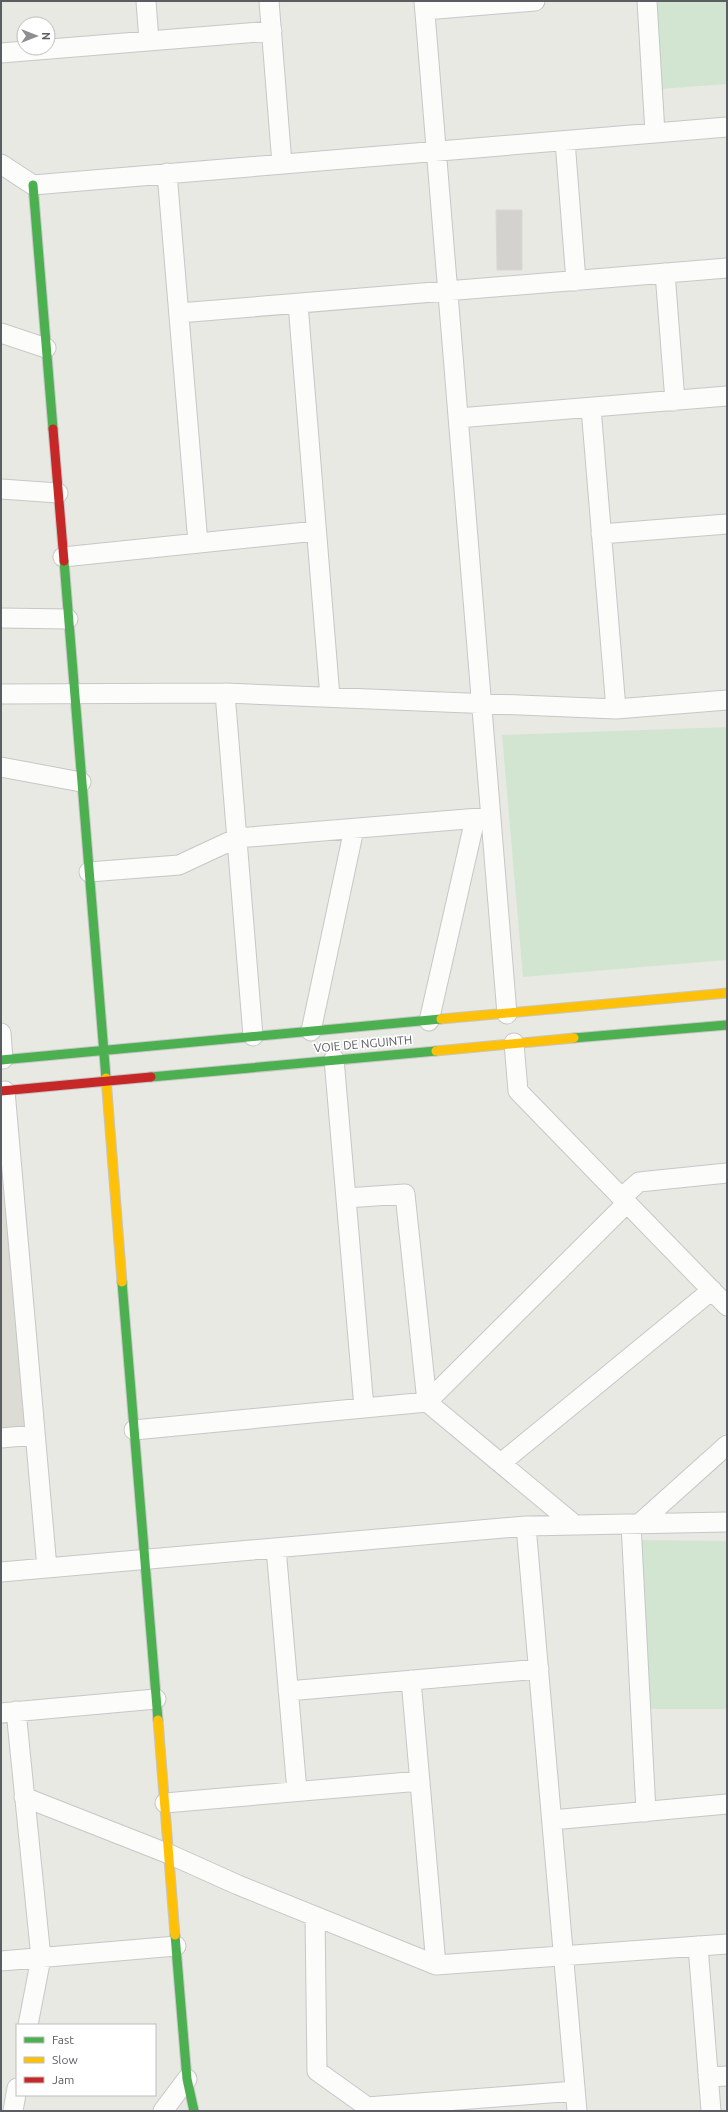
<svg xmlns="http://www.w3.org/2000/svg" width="728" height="2112" viewBox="0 0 728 2112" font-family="Ubuntu,sans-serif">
  <rect width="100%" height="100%" fill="#e9e9e4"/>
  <path fill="#dcdbd4" d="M1 1168 28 1429 1 1431Z"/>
  <path fill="#d2e5d1" d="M654 1H727V84L660 89Z
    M727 727V960L523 977 502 735Z
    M640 1540 727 1541V1709H648Z"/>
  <path fill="#d3d2cf" stroke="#d8d7d4" d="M496 210H522V270H497Z"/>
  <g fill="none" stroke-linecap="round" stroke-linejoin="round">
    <defs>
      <path id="street" d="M146 1 149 41
        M269 1 282 164
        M424 1 507 1014
        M647 1 655 133
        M425 10 535 1
        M1 53 272 31
        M565 141 576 281
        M1 164 33 185 727 127
        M167 173 198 543
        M665 273 675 401
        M298 304 330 697
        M179 313 727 268
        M1 333 46 348
        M591 408 616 709
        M458 418 727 396
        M1 489 58 493
        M601 534 727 524
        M63 557 316 531
        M1 618 68 619
        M225 693 253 1036
        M1 694 225 693 616 709 727 700
        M1 767 81 782
        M89 872 179 865 237 838 491 817
        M429 1021 475 819
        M311 1031 354 829
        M1 1033 3 1059
        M514 1043 518 1091 727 1306
        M334 1059 364 1408
        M5 1091 47 1568
        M622 1197 639 1182 727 1173
        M346 1198 405 1194 427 1402 575 1525
        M134 1430 427 1402 627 1203
        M1 1438 35 1435
        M501 1463 712 1290
        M640 1523 727 1445
        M631 1524 646 1812
        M526 1526 577 2111
        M276 1548 297 1791
        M1 1572 526 1526 727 1522
        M411 1680 436 1965
        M288 1691 539 1669
        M16 1711 41 1958 28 2025
        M1 1713 156 1699
        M24 1797 169 1854 238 1885 436 1965 727 1944
        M165 1803 420 1781
        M552 1820 727 1804
        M315 1916 317 2071 373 2111
        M698 1946 711 2111
        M1 1961 176 1946
        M708 2077 727 2076
        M367 2107 575 2091
        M13 2111 17 2088
        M163 2111 187 2079"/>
      <path id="fast" d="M33 185 53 429
        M64 561 106 1078
        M574 1038 727 1025
        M1 1060 441 1019
        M151 1077 436 1051
        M122 1282 158 1720
        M175 1935 187 2079 194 2111"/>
      <path id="slow" d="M441 1019 727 993
        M436 1051 574 1038
        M106 1078 122 1282
        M158 1720 175 1935"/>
      <path id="jam" d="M53 429 64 561
        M1 1091 151 1077"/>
    </defs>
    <use href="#street" stroke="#c6c7c6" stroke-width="21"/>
    <use href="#fast" stroke="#c6c7c6" stroke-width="11"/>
    <use href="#slow" stroke="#c6c7c6" stroke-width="11"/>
    <use href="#jam" stroke="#c6c7c6" stroke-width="11"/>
    <use href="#street" stroke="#fcfcfb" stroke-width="19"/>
    <use href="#fast" stroke="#4caf50" stroke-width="9"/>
    <use href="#slow" stroke="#ffc107" stroke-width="9"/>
    <use href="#jam" stroke="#c62828" stroke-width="9"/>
  </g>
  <g text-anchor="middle" stroke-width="3.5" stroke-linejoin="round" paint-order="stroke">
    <g font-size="12" fill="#5a5d61" stroke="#fff">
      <text transform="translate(363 1044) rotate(-5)" y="4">VOIE DE NGUINTH</text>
    </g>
  </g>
  <rect width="728" height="2112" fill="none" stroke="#5a5d61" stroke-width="4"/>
  <rect x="16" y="2024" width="140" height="72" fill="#ffffff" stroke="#bdbec0"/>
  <rect x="24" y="2037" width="20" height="6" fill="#4caf50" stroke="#bdbec0"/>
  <text x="52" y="2044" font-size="12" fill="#5a5d61">Fast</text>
  <rect x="24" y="2057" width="20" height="6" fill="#ffc107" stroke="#bdbec0"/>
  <text x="52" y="2064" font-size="12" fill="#5a5d61">Slow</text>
  <rect x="24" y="2077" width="20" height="6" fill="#c62828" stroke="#bdbec0"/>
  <text x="52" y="2084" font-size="12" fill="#5a5d61">Jam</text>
  <g transform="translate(36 36) rotate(90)"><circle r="19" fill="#ffffff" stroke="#bdbec0"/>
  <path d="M0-3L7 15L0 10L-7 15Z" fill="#8c8e8f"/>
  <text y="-6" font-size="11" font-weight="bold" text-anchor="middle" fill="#5a5d61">N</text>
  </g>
</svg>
